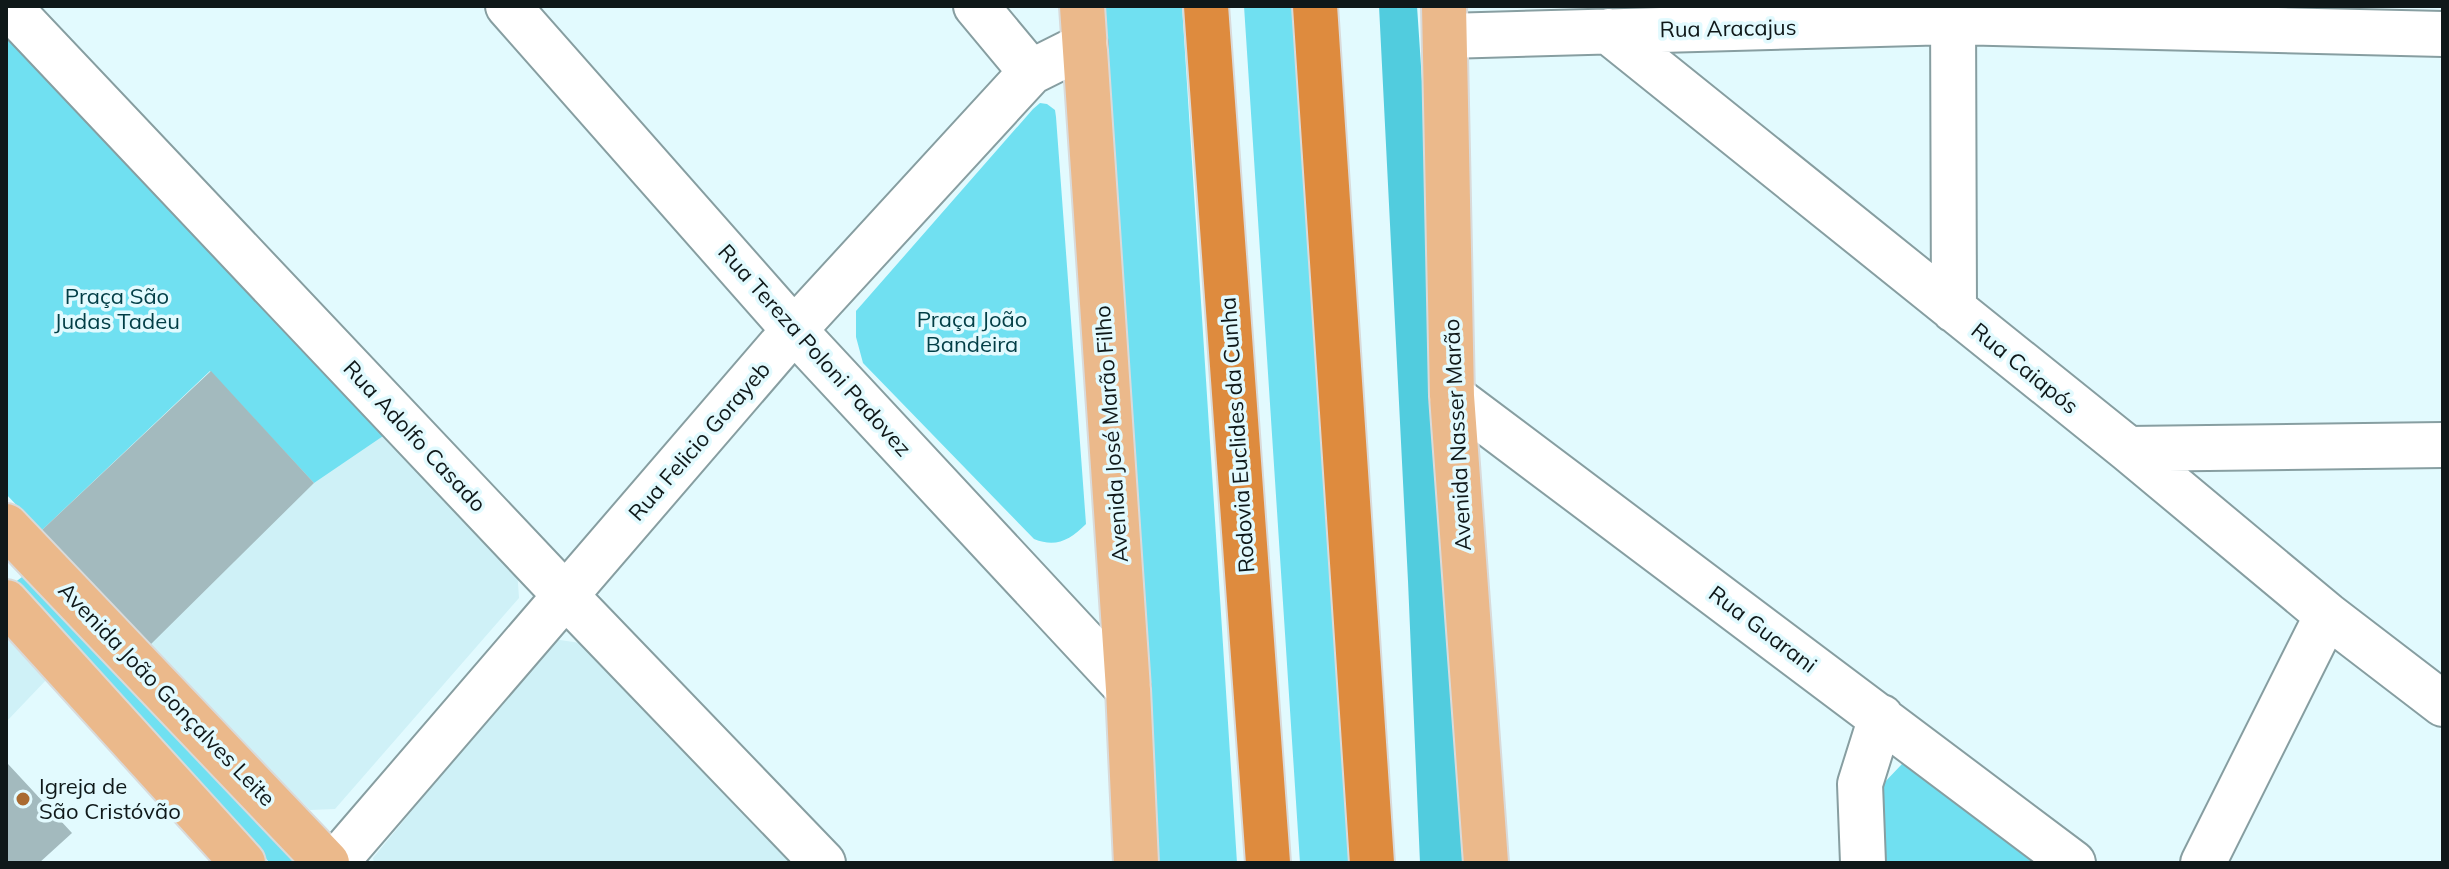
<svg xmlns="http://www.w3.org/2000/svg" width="2449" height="869" viewBox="0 0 2449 869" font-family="Mulish,sans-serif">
  <rect width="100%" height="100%" fill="#e2fafe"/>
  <path fill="#cff1f7" d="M211 371 389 432 517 569 519 598 335 809 310 810 148 647 41 531Z
    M6 634 48 678 6 722Z
    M553 639 594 645 796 863H374L373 858Z"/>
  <path fill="#70e0f1" d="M1097 6H1182L1237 863H1153Z
    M1244 6H1292L1351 863H1300Z
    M6 34 389 432 314 483 210 371 41 531 6 494Z
    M1040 103 1047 104 1055 110 1056 117 1086 524C1070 540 1056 548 1034 539L863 363 856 337V311L1033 109Z
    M26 574 295 851 293 863H270L15 594 14 583Z
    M1902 764 1924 767 2049 863H1884L1883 784Z"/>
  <path fill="#51ccde" d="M1379 6H1417L1474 863H1420L1408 581Z"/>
  <path fill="#a3babe" d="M211 371 314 483 148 647 41 531Z
    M8 764 72 833 39 863H6Z"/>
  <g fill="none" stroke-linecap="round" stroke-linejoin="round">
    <defs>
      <path id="minor" d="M8 6 565 595 823 863
        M508 6 794 330 1128 689
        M976 6 1031 72
        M1953 6 1954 310
        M1608 31 2128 449 2327 615 2443 704
        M1446 36 1953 22 2443 34
        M1452 396 2073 863
        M2128 449 2443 445
        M335 863 794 330 1031 72 1085 45
        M1863 863 1860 784 1881 717
        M2203 863 2327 615"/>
      <path id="major" d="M1082 6 1128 689 1136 863
        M1444 6 1452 396 1486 863
        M6 526 327 863
        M6 602 243 863"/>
      <path id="highway" d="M1206 6 1268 863
        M1315 6 1372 863"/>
    </defs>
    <use href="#minor" stroke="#879ea1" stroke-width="48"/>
    <use href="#major" stroke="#d9dada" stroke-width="48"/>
    <use href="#highway" stroke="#d9dada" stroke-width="48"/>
    <use href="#minor" stroke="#fff" stroke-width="44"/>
    <use href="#major" stroke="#ebb98b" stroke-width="44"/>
    <use href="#highway" stroke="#de8b3e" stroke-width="44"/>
  </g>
  <circle fill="#aa6b31" stroke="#e2fafe" stroke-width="3" cx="23" cy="799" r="8"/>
  <g text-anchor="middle" stroke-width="7" stroke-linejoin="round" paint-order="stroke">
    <g font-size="22" fill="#0f1819" stroke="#e2fafe">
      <text transform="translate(1728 28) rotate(-1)" y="8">Rua Aracajus</text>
      <text transform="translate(815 350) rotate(48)" y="8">Rua Tereza Poloni Padovez</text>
      <text transform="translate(2025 368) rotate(39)" y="8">Rua Caiapós</text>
      <text transform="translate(1111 434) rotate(-94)" y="8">Avenida José Marão Filho</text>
      <text transform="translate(1237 435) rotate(-94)" y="8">Rodovia Euclides da Cunha</text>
      <text transform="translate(1457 435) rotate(-93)" y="8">Avenida Nasser Marão</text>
      <text transform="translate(415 436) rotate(47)" y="8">Rua Adolfo Casado</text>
      <text transform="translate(699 441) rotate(-49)" y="8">Rua Felicio Gorayeb</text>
      <text transform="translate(1763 629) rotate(37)" y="8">Rua Guarani</text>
      <text transform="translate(167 694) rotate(46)" y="8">Avenida João Gonçalves Leite</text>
    </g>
    <g font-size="22" fill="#023e46" stroke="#e2fafe">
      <text x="117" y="304">Praça São<tspan x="117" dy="25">Judas Tadeu</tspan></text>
      <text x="972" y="327">Praça João<tspan x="972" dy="25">Bandeira</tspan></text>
    </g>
    <g font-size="22" fill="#0f1819" stroke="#e2fafe" text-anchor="start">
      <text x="39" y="794">Igreja de<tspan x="39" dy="25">São Cristóvão</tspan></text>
    </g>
  </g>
  <rect width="2449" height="869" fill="none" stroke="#0f1819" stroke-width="16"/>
</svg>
